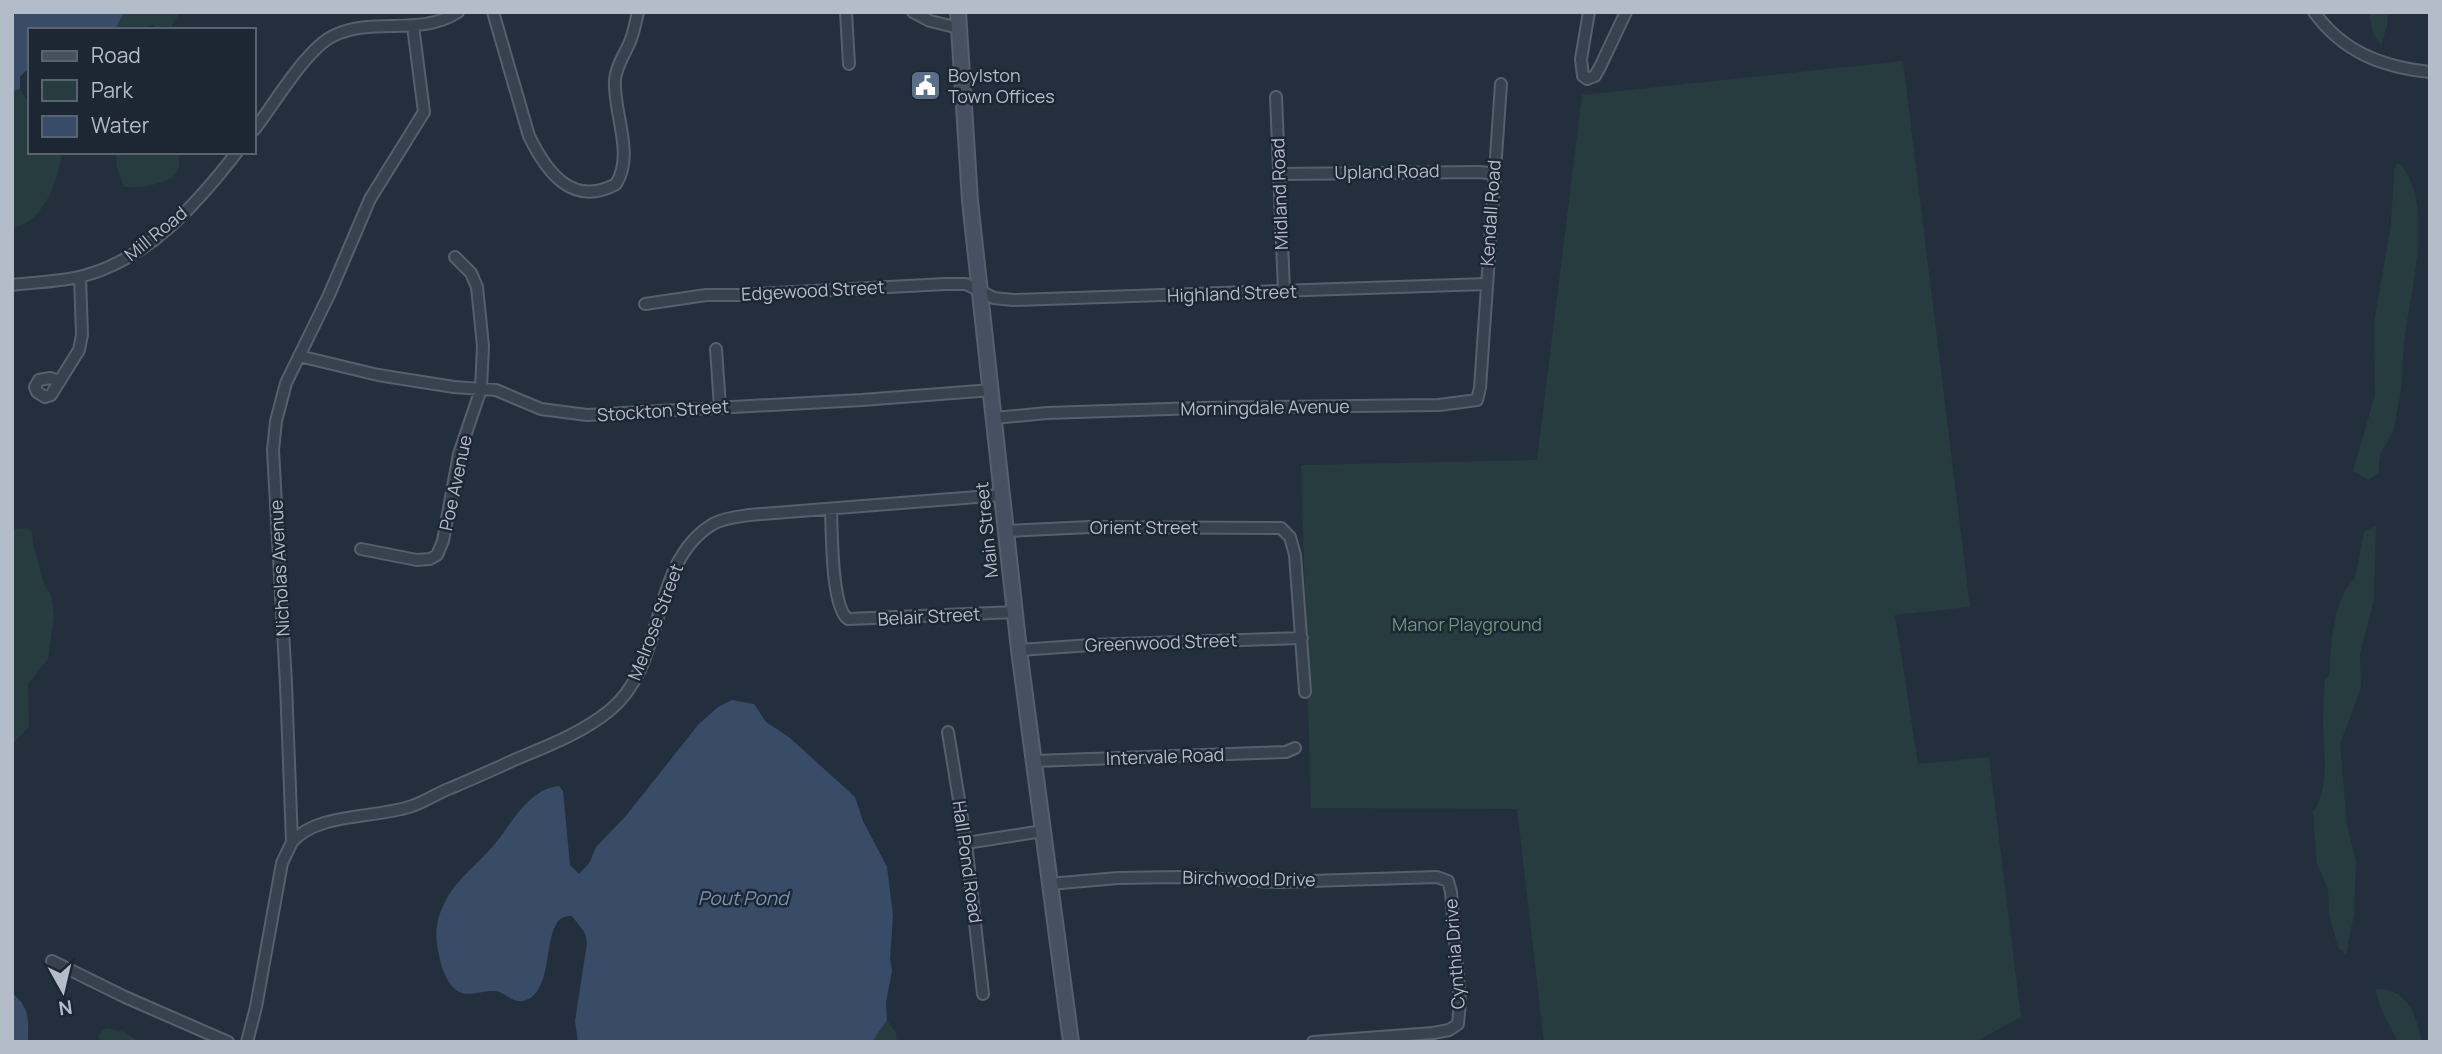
<svg xmlns="http://www.w3.org/2000/svg" width="2442" height="1054" viewBox="0 0 2442 1054" font-family="Manrope,sans-serif">
  <rect width="100%" height="100%" fill="#242f3e"/>
  <path fill="#263c3f" d="M124 12H180L172 25 173 30H158L153 25 138 30H115Z
    M2369 12H2388L2387 26 2381 45 2373 34Z
    M1903 61 1970 607 1895 615 1918 764 1989 757 2021 1017 1975 1042H1544L1517 809 1311 808 1301 465 1537 460 1582 95Z
    M20 89 30 104V152H62C57 183 46 219 12 229V92Z
    M116 152H179C179 157 180 165 178 170 174 184 136 189 124 187L117 168Z
    M2397 163 2402 165C2435 213 2410 289 2404 343 2402 365 2403 386 2398 407 2396 416 2395 426 2392 433 2383 452 2378 450 2379 472L2368 480 2353 471 2375 395 2374 322 2391 225 2394 170Z
    M2376 525 2374 600 2360 654 2361 688 2340 744 2347 825 2356 862 2354 914 2346 955 2338 947 2329 915 2328 889 2317 864 2313 812C2330 789 2324 751 2323 724 2323 710 2324 695 2325 680L2329 675C2332 643 2331 603 2355 578L2364 532Z
    M27 528 32 532 33 543 44 584 51 595 54 616 48 659 28 684 29 727 12 745V529Z
    M2376 989C2408 988 2416 1015 2422 1042H2399C2391 1030 2376 1002 2376 989Z
    M887 1020 896 1033 897 1042H872Z
    M106 1028 125 1032 139 1042H98L99 1034Z"/>
  <path fill="#394c67" d="M12 12H124L115 30H30V68L20 76V89L12 92Z
    M732 700 754 704 766 722 790 738 855 797 863 821 887 867 893 915 890 959 892 971 886 1002 887 1020 872 1042H578L575 1021 587 943 585 933 572 916C537 913 560 992 523 1001 512 1003 504 991 494 991 483 990 472 996 462 993 450 989 444 974 441 964 436 942 433 928 443 906 454 881 476 866 494 845 508 829 517 809 535 796 542 790 550 787 559 786L563 791 570 865 579 874 590 862 596 847 625 817 698 725 718 707Z
    M12 993C31 1009 28 1019 28 1042H12Z"/>
  <g fill="none" stroke-linecap="round" stroke-linejoin="round">
    <defs>
      <path id="street" d="M493 12 529 136C546 171 572 208 616 184 635 154 613 113 615 80 616 65 626 53 631 39 634 31 636 21 638 12
        M846 12 849 64
        M913 12 930 21 959 28
        M1589 12 1581 59 1583 76 1587 79 1595 76 1600 67 1626 12
        M2314 12C2343 52 2382 67 2430 72
        M1276 97 1284 291
        M254 130C273 106 306 49 333 36 373 16 420 37 458 12
        M1279 174 1479 172 1489 173 1493 176
        M12 285C35 282 60 282 83 276 148 259 197 204 237 152
        M645 304 706 295H740L945 284H966L994 298 1013 300 1486 284
        M716 349 720 407
        M299 356 378 375 454 387 496 390 541 409 587 415 862 400 992 390
        M60 381 50 378 39 380 35 387 37 392 45 397 51 395 79 350 82 335 80 277
        M994 418 1047 413 1199 408 1439 405 1477 400 1480 388 1501 84
        M831 509C832 532 831 607 848 619L1016 612
        M1006 531 1090 527 1281 528 1290 537 1295 555 1305 692
        M361 549 417 560 430 559 437 555 443 541 459 454 481 389 483 346 477 287 471 273 455 257
        M1019 650 1091 645 1302 638
        M948 732 966 843 983 994
        M1034 761 1286 752 1295 748
        M292 842C318 812 375 819 412 806 425 802 437 793 451 788 472 779 493 770 514 760 547 746 580 734 609 711 668 664 648 563 713 524 723 518 737 517 749 515L1002 495
        M966 843 1043 831
        M1049 884 1118 878 1179 877 1278 882 1437 877 1448 881 1451 892 1460 1002 1458 1024 1449 1030 1433 1033 1313 1042
        M52 961 125 997 228 1042
        M247 1042 256 1007 282 863 292 842 286 684 273 450 276 421 286 383 329 295 370 199 424 112 413 26"/>
      <path id="secondary" d="M958 12 970 201 1002 495 1019 650 1071 1042"/>
    </defs>
    <use href="#street" stroke="#565f6c" stroke-width="14"/>
    <use href="#secondary" stroke="#565f6c" stroke-width="18"/>
    <use href="#street" stroke="#38414e" stroke-width="10"/>
    <use href="#secondary" stroke="#465061" stroke-width="14"/>
  </g>
  <defs>
    <symbol id="civic-square" viewBox="-11 -11 22 22"><rect x="-9" y="-9" width="18" height="18" rx="4" fill="#5c6f8a" stroke="#1d2633"/><path d="M-.6-6.5H3V-4.5H.6V-3L4-1V1h2V6H-6V1h2V-1L-.6-3ZM-1.2 2.5V6h2.4V2.5Z" fill="#fff"/></symbol>
  </defs>
  <g fill-rule="evenodd">
    <use href="#civic-square" x="908" y="68" width="35" height="35"/>
  </g>
  <g text-anchor="middle" stroke-width="5" stroke-linejoin="round" paint-order="stroke">
    <g font-size="18" fill="#b4bcc9" stroke="#1d2633" text-anchor="start">
      <text x="948" y="82">Boylston<tspan x="948" dy="21">Town Offices</tspan></text>
    </g>
    <g font-size="18" fill="#b4bcc9" stroke="#1d2633">
      <text transform="translate(1387 172) rotate(-1)" y="6">Upland Road</text>
      <text transform="translate(1280 194) rotate(-92)" y="6">Midland Road</text>
      <text transform="translate(1491 213) rotate(-86)" y="6">Kendall Road</text>
      <text transform="translate(156 234) rotate(-39)" y="6">Mill Road</text>
      <text transform="translate(813 291) rotate(-3)" y="6">Edgewood Street</text>
      <text transform="translate(1232 294) rotate(-2)" y="6">Highland Street</text>
      <text transform="translate(1265 408) rotate(-1)" y="6">Morningdale Avenue</text>
      <text transform="translate(663 411) rotate(-4)" y="6">Stockton Street</text>
      <text transform="translate(456 483) rotate(-78)" y="6">Poe Avenue</text>
      <text x="1144" y="534">Orient Street</text>
      <text transform="translate(987 530) rotate(-96)" y="6">Main Street</text>
      <text transform="translate(280 568) rotate(-93)" y="6">Nicholas Avenue</text>
      <text transform="translate(929 617) rotate(-3)" y="6">Belair Street</text>
      <text transform="translate(656 622) rotate(-69)" y="6">Melrose Street</text>
      <text transform="translate(1161 643) rotate(-2)" y="6">Greenwood Street</text>
      <text transform="translate(1165 757) rotate(-2)" y="6">Intervale Road</text>
      <text transform="translate(967 862) rotate(82)" y="6">Hall Pond Road</text>
      <text transform="translate(1249 879) rotate(1)" y="6">Birchwood Drive</text>
      <text transform="translate(1455 954) rotate(-94)" y="6">Cynthia Drive</text>
    </g>
    <g font-size="18" fill="#6b9a76" stroke="#1d2633">
      <text x="1467" y="631">Manor Playground</text>
    </g>
    <g font-size="19" font-style="italic" fill="#7c92b1" stroke="#1d2633">
      <text x="743" y="905">Pout Pond</text>
    </g>
  </g>
  <rect width="2442" height="1054" fill="none" stroke="#b4bcc9" stroke-width="28"/>
  <rect x="28" y="28" width="228" height="126" fill="#1d2633" stroke="#59626f" stroke-width="2"/>
  <rect x="42" y="51" width="35" height="10" fill="#465061" stroke="#59626f" stroke-width="2"/>
  <text x="91" y="63" font-size="21" fill="#b4bcc9">Road</text>
  <rect x="42" y="80" width="35" height="21" fill="#263c3f" stroke="#59626f" stroke-width="2"/>
  <text x="91" y="98" font-size="21" fill="#b4bcc9">Park</text>
  <rect x="42" y="116" width="35" height="21" fill="#394c67" stroke="#59626f" stroke-width="2"/>
  <text x="91" y="133" font-size="21" fill="#b4bcc9">Water</text>
  <g transform="translate(63 991) rotate(172)" stroke="#1d2633" stroke-width="5" paint-order="stroke">
  <path d="M0-5L12 26L0 18L-12 26Z" fill="#b4bcc9"/>
  <text y="-10" font-size="19" font-weight="bold" text-anchor="middle" fill="#b4bcc9">N</text>
  </g>
</svg>
